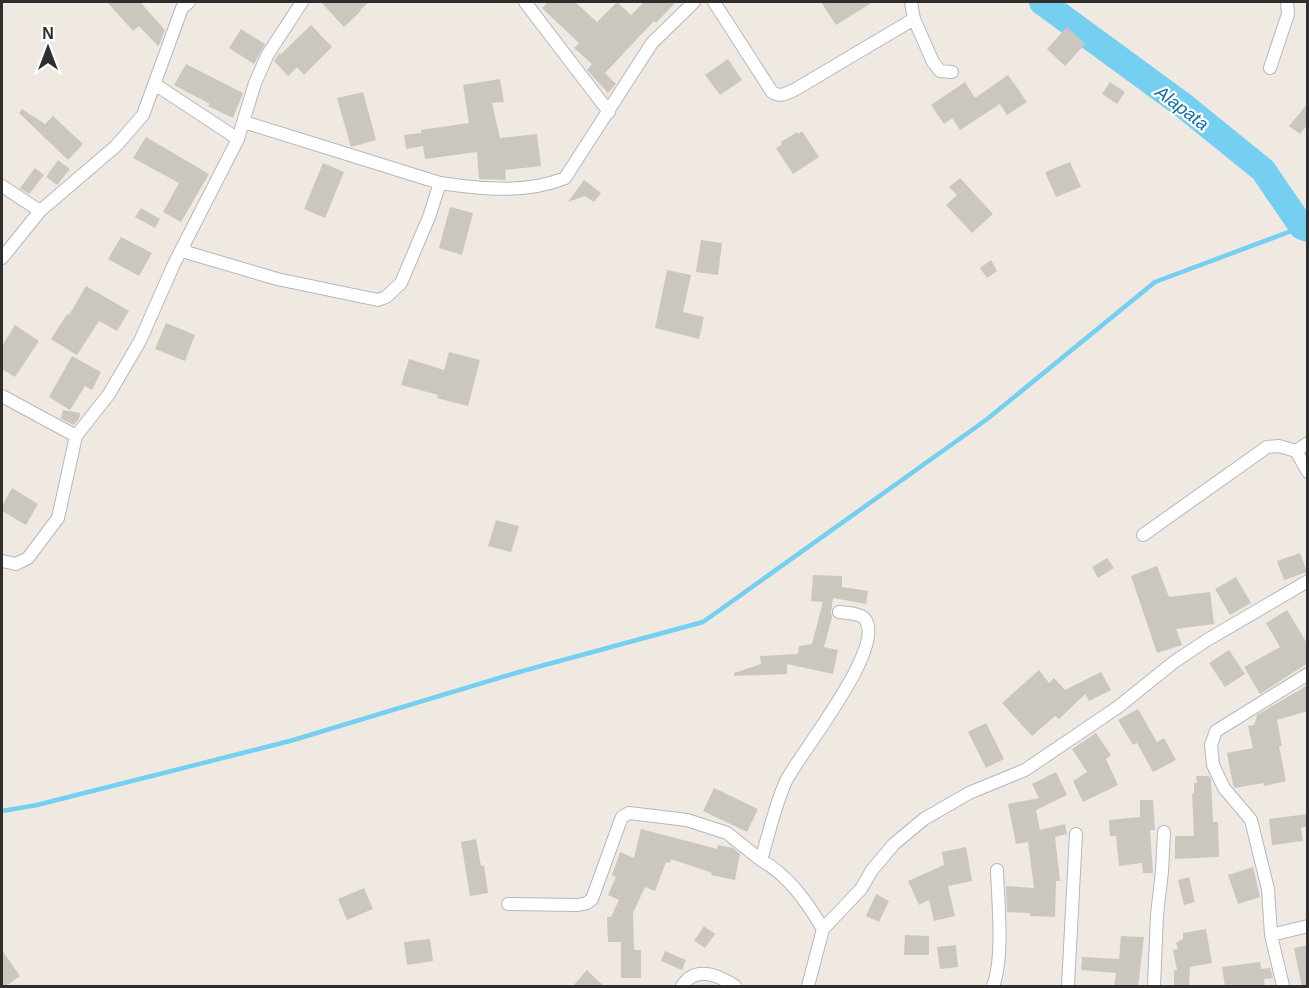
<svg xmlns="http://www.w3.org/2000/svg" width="1309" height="988" viewBox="0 0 1309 988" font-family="Arial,sans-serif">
  <rect width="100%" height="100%" fill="#efe9e1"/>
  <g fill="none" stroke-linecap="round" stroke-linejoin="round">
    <path stroke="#75cff0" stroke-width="4.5" d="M2 811 37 805 290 741 519 672 703 622 986 420 1155 282 1302 227"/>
    <path stroke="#75cff0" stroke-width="26" d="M1042 2 1184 106 1263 170 1302 227 1308 229"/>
  </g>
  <path fill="#cbc7bf" d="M107 2H140L165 30 160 43 158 46 139 26 133 31Z
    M321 2H369L360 10 361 11 344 27Z
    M548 2H575L597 22 617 2 631 15 644 2H676L656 23 654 21 605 73 616 84 608 93 587 70 592 64 574 48 579 43 542 8Z
    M821 2H873L836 25Z
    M311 25 332 47 304 75 297 67 288 76 274 61 279 53 281 54Z
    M1067 27 1085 44 1065 66 1047 49Z
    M241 29 265 44 254 64 229 48Z
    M728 59 742 80 720 95 705 75Z
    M186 64 243 93 233 118 208 106 210 104 174 85Z
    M1008 75 1027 102 1007 115 1000 104 960 130 952 118 944 124 931 105 965 82 975 98Z
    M500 79 504 102 492 103 500 138 537 134 541 166 505 170 506 180 479 179 477 152 425 159 423 146 406 149 404 135 421 133V130L469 123 463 85Z
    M1110 82 1125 92 1117 104 1102 94Z
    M363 92 376 140 351 147 337 98Z
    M1308 103V124L1300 134 1289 126Z
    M22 109 45 124 53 116 83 144 68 160 19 113Z
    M802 131 819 157 793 174 776 148 782 144 781 142 797 132 798 134Z
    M146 137 209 174 181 222 163 212 179 183 133 158Z
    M58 160 70 169 57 185 46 177Z
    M1070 162 1081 187 1056 197 1045 172Z
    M323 163 344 172 325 218 304 209Z
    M35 168 44 175 29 194 20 188Z
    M960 178 993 214 972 233 946 205 957 195 949 187Z
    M584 180 601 193 594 202 585 196 568 202Z
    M450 207 473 213 462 255 439 248Z
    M141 208 160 219 155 228 135 217Z
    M121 237 152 253 139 276 108 259Z
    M701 240 722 243 718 275 696 272Z
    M991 260 997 271 987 278 980 268Z
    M667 270 691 275 683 312 704 317 699 339 655 328Z
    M86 286 129 311 117 331 99 321 77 355 51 339 67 314 69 315Z
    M166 323 195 335 185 361 155 349Z
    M15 325 39 341 15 377 2 369V346Z
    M449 352 480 360 468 406 437 398 438 395 401 385 409 359 444 370Z
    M72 356 101 372 92 390 85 386 70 410 49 397Z
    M63 410 80 413 79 419 74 425 61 419Z
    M12 488 38 504 26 525 2 511V506Z
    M496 520 519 526 511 552 488 546Z
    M1300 553 1307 572 1284 580 1277 561Z
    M1107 558 1114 568 1098 578 1092 567Z
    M1157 566 1169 597 1210 592 1214 624 1176 629 1182 645 1157 653 1131 576Z
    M813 575 842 576V587L868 591 866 604 833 598 831 612 832 617 824 647 838 650 833 674 787 664V674L734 676V673L761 664 760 656 798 654 799 646 812 644 823 602 811 601Z
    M1236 577 1251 603 1230 615 1215 589Z
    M1287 610 1308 645V663L1260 694 1244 667 1280 647 1266 623Z
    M1229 650 1245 674 1225 687 1209 663Z
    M1039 670 1049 683 1054 678 1065 690 1101 672 1111 690 1089 701 1085 694 1059 719 1055 716 1032 736 1002 703Z
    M1308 685V711L1277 720 1282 746H1279L1286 781 1264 786 1263 783 1235 788 1233 785 1227 753 1253 748 1248 726 1254 725 1257 715Z
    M1138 709 1157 742 1164 738 1176 760 1153 772 1137 743 1133 745 1118 720Z
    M986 723 1004 759 986 768 968 732Z
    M1096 733 1111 755 1106 759 1118 785 1083 802 1073 781 1087 772 1072 749Z
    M1056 772 1067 795 1036 810 1040 830 1065 824 1067 834 1055 837 1060 881H1056L1055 917 1030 916V913L1007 912 1006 886 1034 888 1028 842 1016 844 1008 804 1039 798 1032 784Z
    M1196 776H1209L1211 780 1213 822H1218L1219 857 1175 859V836H1194L1192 794 1194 793V783H1197Z
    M714 788 758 809 747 832 703 811Z
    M1140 800H1153L1155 830H1150L1153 873H1143L1142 863 1119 866 1116 836H1110L1109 820 1140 817Z
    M1308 814V826L1301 828 1303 841 1272 845 1269 819Z
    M641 829 717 849 718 845 733 848 740 854 735 880 711 875 712 873 671 859 670 863 666 862 655 891 645 887 633 913 634 950H641V978H621V942H608L607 917H611L619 900 608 895 616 877 612 875 620 852 634 858Z
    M476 839 481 866 484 865 488 893 470 896 461 842Z
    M966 847 972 881 948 886 955 916 934 921 929 900 919 905 908 881 944 865 942 852Z
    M1253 867 1260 897 1238 904 1228 875Z
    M1189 877 1195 902 1184 905 1178 880Z
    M364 888 373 909 347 920 338 899Z
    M876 894 889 901 879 922 866 916Z
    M704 926 715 934 705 948 694 941Z
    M1206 929 1212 963 1190 967 1189 987H1174V970H1177L1173 950 1178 949 1176 943 1183 939V933Z
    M905 935 929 936V955H904Z
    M1121 936 1144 937 1138 987H1114L1116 973 1081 970 1082 957 1119 959Z
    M430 939 433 961 407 965 404 942Z
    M956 945 958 967 940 969 937 947Z
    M1308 945V987H1302L1294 948Z
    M2 950 20 976 5 987H2Z
    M665 951 686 960 682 970 661 961Z
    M1260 962 1261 969 1270 968 1273 978 1264 979 1265 987H1225L1222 967Z
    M587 970 594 977 605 987H572Z"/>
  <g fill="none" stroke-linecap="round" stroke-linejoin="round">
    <defs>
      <path id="minor" d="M525 2 609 112
        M714 2 772 92C781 98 787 93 796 89L914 19
        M911 2 914 19 933 62 940 71 952 72
        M1270 68 1288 14 1287 2
        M156 85 238 139
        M244 122 440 183
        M2 186 40 211
        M182 248 189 253 277 279 378 300 386 297 401 283 429 217 440 183C480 189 527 194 565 178L652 43 694 2
        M2 258 40 211 116 146 143 115 182 8 189 2
        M2 396 76 436
        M1296 451 1308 443
        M1143 535 1267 447 1279 446 1296 451 1308 472
        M2 561 16 564 28 558 58 518 76 436 109 394 140 341 174 264 238 139 255 83 268 54 302 2
        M508 904 578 905 587 903 592 899 620 822 622 817 629 813 687 820 727 833 761 860
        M823 929C807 902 789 876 761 860 768 837 776 802 786 781 800 753 887 647 865 619 860 613 846 613 839 612
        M1271 935 1308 926
        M682 986C696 965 718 975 735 986
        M808 986 823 929 861 889 872 870 894 844 924 819 969 793 1025 770 1118 707 1174 662 1207 640 1308 581
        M993 986C1004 958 998 902 997 870
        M1068 986 1076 834
        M1154 986 1157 915 1162 871 1164 832
        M1283 986 1271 935 1268 889 1251 820 1224 788 1213 765 1211 745 1216 731 1308 674"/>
    </defs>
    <use href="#minor" stroke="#b4b7c1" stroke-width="14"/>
    <use href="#minor" stroke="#fff" stroke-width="12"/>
  </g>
  <g text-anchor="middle" stroke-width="4.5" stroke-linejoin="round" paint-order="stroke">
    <g font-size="18" font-style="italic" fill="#0d6fa3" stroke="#fff">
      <text transform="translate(1182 108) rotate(37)" y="6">Alapata</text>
    </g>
  </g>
  <rect width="1309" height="988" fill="none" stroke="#2e2e2e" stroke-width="6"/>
  <g transform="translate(48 48)" stroke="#ffffff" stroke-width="4.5" paint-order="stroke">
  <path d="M0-4.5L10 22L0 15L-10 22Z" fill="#2e2e2e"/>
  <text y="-9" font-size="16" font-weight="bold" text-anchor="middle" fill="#2e2e2e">N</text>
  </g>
</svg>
